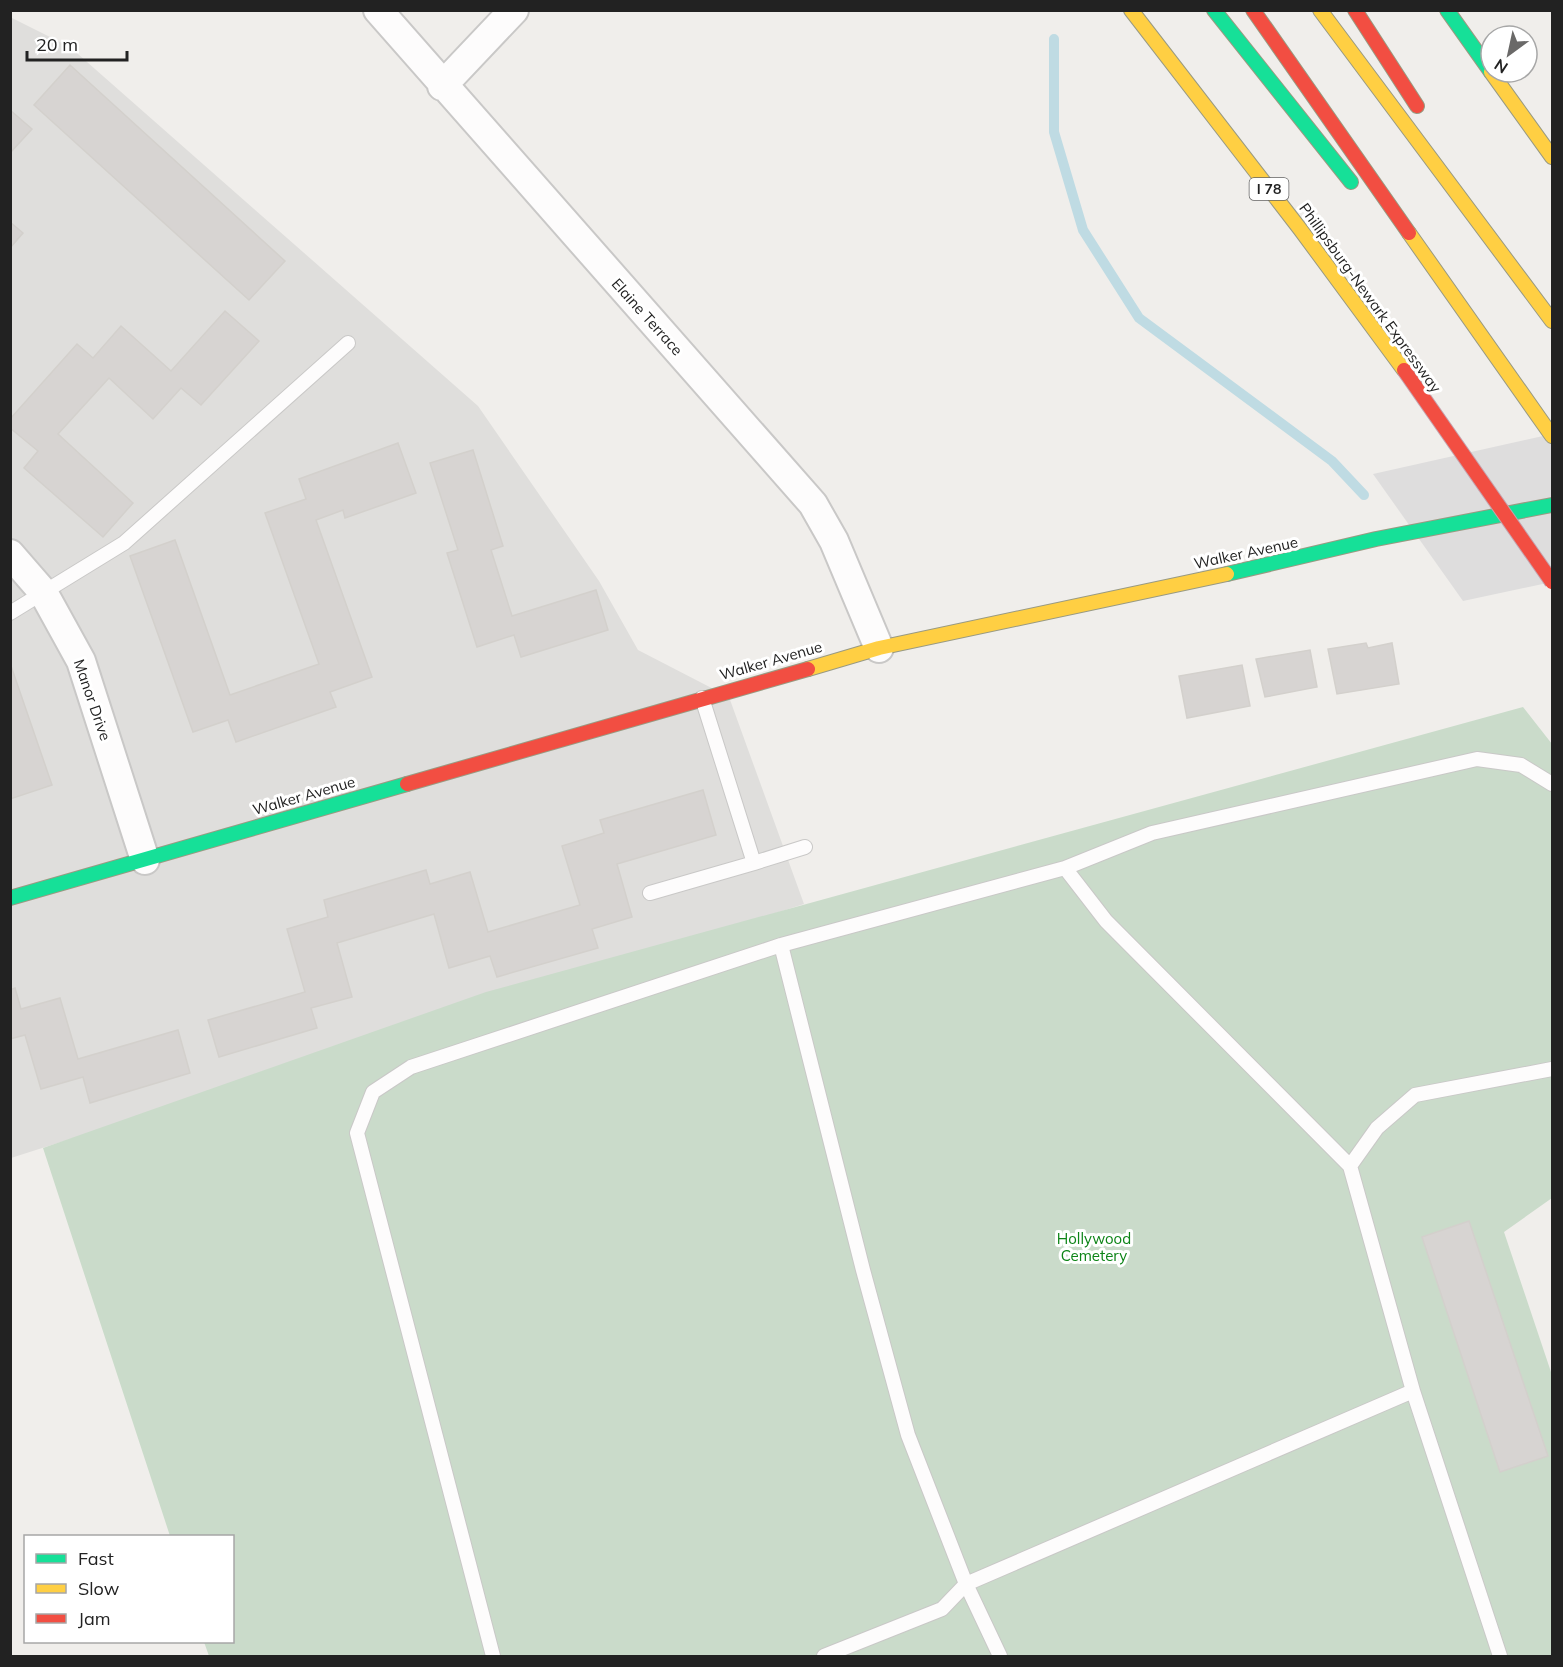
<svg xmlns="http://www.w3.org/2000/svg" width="1563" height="1667" viewBox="0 0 1563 1667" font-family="Mulish,sans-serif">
  <rect width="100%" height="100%" fill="#f0eeeb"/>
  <path fill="#dfdedc" d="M10 17 70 47 478 406 599 581 638 650 729 697 804 904 11 1158Z"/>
  <path fill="#cadbca" d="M1523 707 1552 744V1198L1504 1232 1552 1375V1656H209L204 1642H232V1536H170L43 1148 486 992Z"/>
  <path fill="#dedddd" d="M1552 434V582L1463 601 1373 474Z"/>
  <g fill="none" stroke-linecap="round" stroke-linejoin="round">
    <path stroke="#bfdbe3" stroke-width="10" d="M1054 39V132L1083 230 1139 318 1332 461 1364 495"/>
  </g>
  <path fill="#d7d4d2" stroke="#d3d0cc" stroke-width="1.5" d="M70 65 285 261 249 300 34 105Z
    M10 110 32 129 10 153Z
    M10 222 23 233 10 248Z
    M225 311 259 341 201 405 181 388 153 419 109 378 58 434 133 503 103 537 24 468 38 451 10 428V419L77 344 93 358 121 326 171 371Z
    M398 443 416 493 345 518 343 510 316 520 372 677 330 692 336 707 236 742 228 720 193 732 130 556 175 540 230 695 319 664 265 513 306 499 299 479Z
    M473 450 503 546 491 550 512 616 596 590 608 630 521 657 514 635 477 647 447 553 458 550 430 463Z
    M1366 643 1368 648 1392 643 1399 684 1337 694 1328 649Z
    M1310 650 1317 687 1265 697 1256 659Z
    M10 663 52 785 10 799Z
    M1242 665 1250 706 1187 718 1179 676Z
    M703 790 716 835 617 864 632 917 592 929 598 948 497 977 490 956 449 968 434 914 337 943 352 997 311 1008 317 1028 219 1057 208 1020 305 992 287 929 328 917 324 900 426 870 430 884 470 872 488 932 580 905 562 846 604 833 600 820Z
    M15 988 21 1009 60 998 78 1059 178 1030 190 1073 90 1103 83 1077 41 1089 25 1035 10 1039V990Z
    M1469 1221 1548 1456 1500 1472 1422 1237Z"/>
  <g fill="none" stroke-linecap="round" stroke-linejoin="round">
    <defs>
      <path id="lane" d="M10 613 124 543 348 343
        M702 698 754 863 805 847
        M650 893 754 863
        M781 945 1065 868
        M1350 1166 1377 1128 1415 1095 1552 1069
        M1413 1391 1350 1166 1106 921 1065 868 1152 833 1477 759 1521 765 1552 784
        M493 1656 357 1133 373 1092 411 1067 781 945 863 1270 908 1435 966 1584 1413 1391 1500 1656
        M824 1656 942 1609 966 1584 1000 1656"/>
      <path id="street" d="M378 10 813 504 834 541 879 648
        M442 86 514 10
        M10 554 43 592 81 661 145 860"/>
      <path id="fast" d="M1214 10 1351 182
        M1447 10 1491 72
        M1227 574 1376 539 1552 505
        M10 898 407 784"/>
      <path id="slow" d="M1131 10 1300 229 1404 370
        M1320 10 1552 321
        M1491 72 1552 157
        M1409 233 1552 436
        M808 669 879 648 1227 574"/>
      <path id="jam" d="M1253 10 1409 233
        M1355 10 1417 106
        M407 784 808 669"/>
    </defs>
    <use href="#lane" stroke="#c9c8c7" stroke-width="16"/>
    <use href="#street" stroke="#c9c8c7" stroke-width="32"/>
    <use href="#fast" stroke="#999a82" stroke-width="16"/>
    <use href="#slow" stroke="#999a82" stroke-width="16"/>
    <use href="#jam" stroke="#999a82" stroke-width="16"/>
    <use href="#lane" stroke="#fdfcfc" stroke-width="14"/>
    <use href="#street" stroke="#fdfcfc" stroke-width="28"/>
    <use href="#fast" stroke="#16e098" stroke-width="14"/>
    <use href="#slow" stroke="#ffcf43" stroke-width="14"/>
    <use href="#jam" stroke="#f24e42" stroke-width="14"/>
    <defs>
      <path id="jam-bridge" d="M1404 370 1552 582"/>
    </defs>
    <use href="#jam-bridge" stroke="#c5a2ac" stroke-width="16" stroke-linecap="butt"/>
    <use href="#jam-bridge" stroke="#f24e42" stroke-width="14"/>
  </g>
  <g text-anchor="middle" stroke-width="6" stroke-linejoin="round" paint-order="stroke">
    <rect fill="#fff" stroke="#646464" stroke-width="1.5" x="1249.5" y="178" width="39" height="22" rx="4.5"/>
    <g font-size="14" font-weight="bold" fill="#222">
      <text x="1269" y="194">I 78</text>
    </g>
    <g font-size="15" fill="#222" stroke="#fff">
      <text transform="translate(1370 298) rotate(54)" y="5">Phillipsburg-Newark Expressway</text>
      <text transform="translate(647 317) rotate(48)" y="5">Elaine Terrace</text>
      <text transform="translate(1246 553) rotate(-12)" y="5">Walker Avenue</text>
      <text transform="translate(771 661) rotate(-16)" y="5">Walker Avenue</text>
      <text transform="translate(92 700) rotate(71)" y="5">Manor Drive</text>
      <text transform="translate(304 796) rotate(-16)" y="5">Walker Avenue</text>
    </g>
    <g font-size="15" fill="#0c8416" stroke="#fff">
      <text x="1094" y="1244">Hollywood<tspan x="1094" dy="17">Cemetery</tspan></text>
    </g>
  </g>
  <rect width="1563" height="1667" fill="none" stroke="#222222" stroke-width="24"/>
  <rect x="24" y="1535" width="210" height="108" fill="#ffffff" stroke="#a7a7a7" stroke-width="1.5"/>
  <rect x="36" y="1554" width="30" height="9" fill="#16e098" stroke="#a7a7a7" stroke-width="1.5"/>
  <text x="78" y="1565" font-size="18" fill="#222222">Fast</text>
  <rect x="36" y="1584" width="30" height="9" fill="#ffcf43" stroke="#a7a7a7" stroke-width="1.5"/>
  <text x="78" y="1595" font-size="18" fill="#222222">Slow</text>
  <rect x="36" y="1614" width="30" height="9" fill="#f24e42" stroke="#a7a7a7" stroke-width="1.5"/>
  <text x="78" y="1625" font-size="18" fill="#222222">Jam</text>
  <g transform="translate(1509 54) rotate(213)"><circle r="28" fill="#ffffff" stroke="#a7a7a7" stroke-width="1.5"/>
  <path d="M0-4.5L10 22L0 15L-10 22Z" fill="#6a6968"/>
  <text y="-9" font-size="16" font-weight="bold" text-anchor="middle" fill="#222222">N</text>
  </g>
  <path d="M27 51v9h100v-9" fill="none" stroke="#222222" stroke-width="3"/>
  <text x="36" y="51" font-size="18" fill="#222222" stroke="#ffffff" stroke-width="4.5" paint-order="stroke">20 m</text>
</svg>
